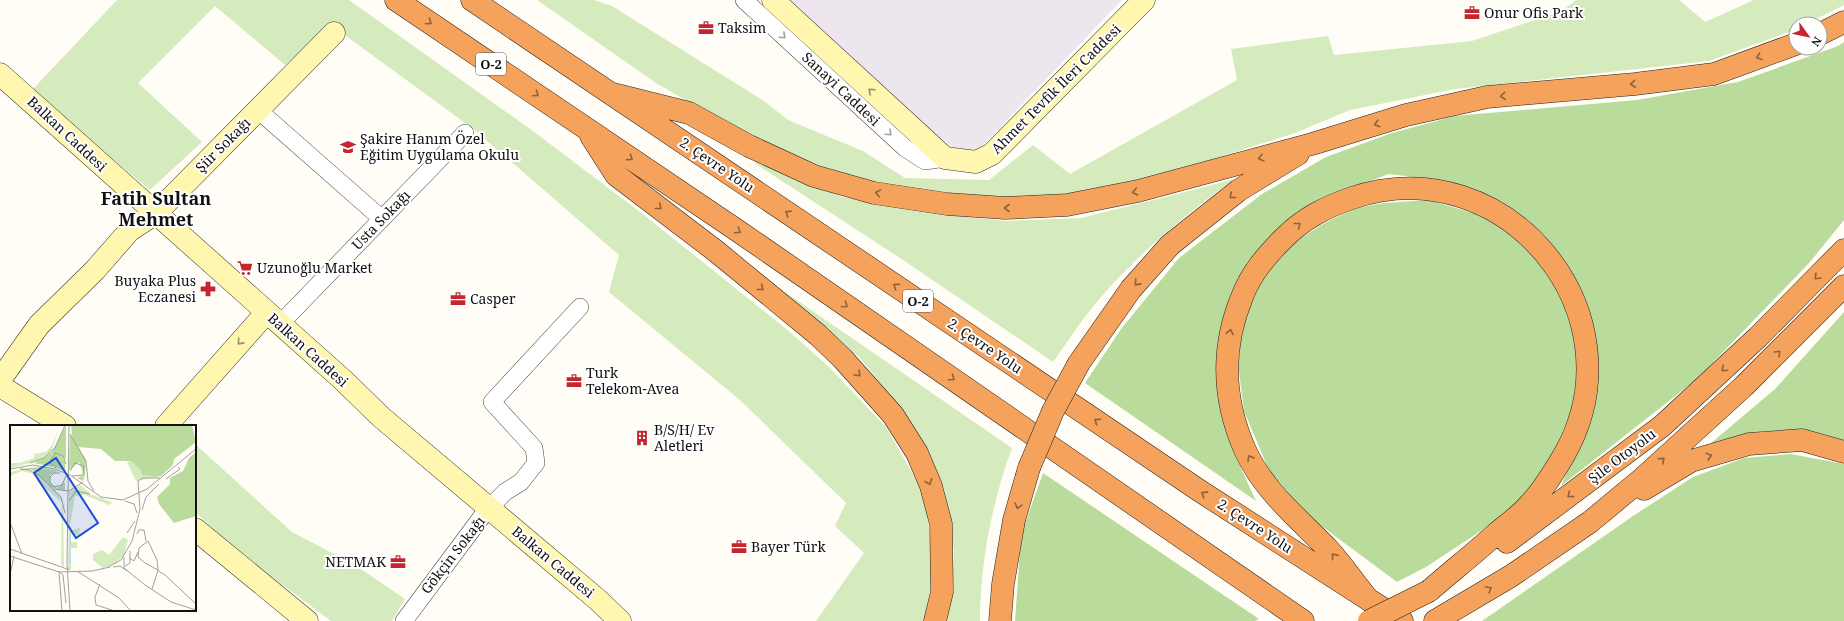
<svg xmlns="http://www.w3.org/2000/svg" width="1844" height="621" viewBox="0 0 1844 621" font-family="'Noto Serif',serif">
  <rect width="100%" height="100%" fill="#fffdf5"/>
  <path fill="#eee6ef" d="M786 0H1122L984 144 972 153 954 148 932 131Z"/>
  <path fill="#d5ebbd" d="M117 0H349L533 131 644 215 790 332 829 367 886 427 923 492 935 564 924 621H816L864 553 835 526 846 503 741 401 609 292 619 255 472 128 331 25 285 65 215 6 138 83 202 142 150 190 31 91Z
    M537 0H594L612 6 764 101 788 120 863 151 905 178 989 180 1033 145 1070 174 1237 80 1231 49 1328 36 1334 55 1472 41 1562 11 1576 0H1679L1705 22 1754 0H1844V5L1806 24H1796V29L1792 31 1709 61 1455 89 1350 110 1295 133 1148 180 1070 196 985 198 881 187 815 168 750 137 656 83Z
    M754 160H758L842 197 947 215 1006 221 1081 218 1193 190 1234 179C1187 214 1141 251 1102 296 1084 316 1069 340 1053 362L906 262 756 164Z
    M782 290 1012 448C992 502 980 563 980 621H945L951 601 954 550 945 491 930 455 907 417 861 359Z
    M195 444 292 532 355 565 405 599 392 621H331L240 553 195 512Z"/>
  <path fill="#b9dc9c" d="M1844 42V220L1810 262 1698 378 1561 486 1591 414 1597 354 1581 295 1539 232 1497 200 1431 179 1389 174 1335 194 1247 266 1222 413 1234 453 1256 501 1085 383 1121 329 1179 258 1262 194 1326 157 1392 133 1455 116 1637 100 1738 82 1838 46Z
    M1428 200 1477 214 1514 234 1548 272 1569 310 1579 354 1573 407 1550 461 1511 511 1426 567 1397 582 1308 516 1268 468 1244 411 1237 355 1247 306 1271 268 1298 240 1328 221 1357 208 1384 203Z
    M1844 312V442L1799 432 1765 431 1710 444 1775 389Z
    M1791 454 1844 464V621H1482L1633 516 1693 477 1744 458Z
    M1043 473 1259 619 1255 621H1015L1021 535Z"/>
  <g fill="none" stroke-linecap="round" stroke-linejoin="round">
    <defs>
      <path id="street" d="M744 0 905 148 925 161 945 158
        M258 110 382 219
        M280 324 465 133
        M404 621 483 515 505 492 521 482 536 463 534 448 492 402 580 307"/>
      <path id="secondary" d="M773 0 945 158 976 162 992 154 1144 0
        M0 74 343 380 381 417 598 600 620 621
        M0 380 39 325 95 270 130 230 156 213 334 33
        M0 386 65 426
        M166 426 266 313
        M195 529 307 621"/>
      <path id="highway" d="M396 0 741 233 1303 621
        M472 0 1200 491 1402 621
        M1820 34 1844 22
        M613 94 689 113 749 146 814 176 874 193 947 204 1005 208 1067 205 1138 191 1312 144 1406 115 1487 97 1635 84 1714 74 1796 44
        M591 136 616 175 717 252 818 335 843 359 893 415 917 453 931 486 941 524 942 592 935 621
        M1079 363 1131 289 1170 245 1239 190 1298 154
        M1644 489 1691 461 1749 444 1802 440 1844 452
        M1507 542 1662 426 1758 337 1844 250
        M1367 598C1354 582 1342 564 1328 549 1298 518 1264 491 1245 450 1223 400 1221 348 1242 297 1251 273 1267 255 1284 238 1304 218 1326 207 1352 198 1506 146 1644 315 1564 455 1554 472 1542 492 1528 506 1519 516 1508 524 1498 532 1476 552 1452 571 1429 591
        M1000 621 1003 584 1014 520 1029 468
        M1435 621 1511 576 1590 522 1643 478 1744 386 1844 286"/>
    </defs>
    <use href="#street" stroke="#444" stroke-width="18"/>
    <use href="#secondary" stroke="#333" stroke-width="23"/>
    <use href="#highway" stroke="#222" stroke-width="23"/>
    <use href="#street" stroke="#fff" stroke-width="17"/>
    <use href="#secondary" stroke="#fff6b0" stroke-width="22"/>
    <use href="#highway" stroke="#f5a25d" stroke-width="22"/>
    <defs>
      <path id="highway-bridge" d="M1029 468 1053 411 1079 363
        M1369 621 1429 591"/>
    </defs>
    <use href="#highway-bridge" stroke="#222" stroke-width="23" stroke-linecap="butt"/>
    <use href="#highway-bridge" stroke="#f5a25d" stroke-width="22"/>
  </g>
  <defs><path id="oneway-chevron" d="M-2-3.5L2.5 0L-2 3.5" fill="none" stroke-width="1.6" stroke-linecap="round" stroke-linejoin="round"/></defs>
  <g stroke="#8e613b">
    <use href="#oneway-chevron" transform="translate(429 22) rotate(34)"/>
    <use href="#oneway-chevron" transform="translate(1759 57) rotate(160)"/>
    <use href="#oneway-chevron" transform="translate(1633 84) rotate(174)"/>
    <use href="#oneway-chevron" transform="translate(536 94) rotate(34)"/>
    <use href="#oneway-chevron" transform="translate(1503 96) rotate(175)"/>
    <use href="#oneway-chevron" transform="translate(1377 124) rotate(163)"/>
    <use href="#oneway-chevron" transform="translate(630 158) rotate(34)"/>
    <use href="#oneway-chevron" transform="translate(1261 158) rotate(165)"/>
    <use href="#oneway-chevron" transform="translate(1135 192) rotate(168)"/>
    <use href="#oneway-chevron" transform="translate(878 193) rotate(-170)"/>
    <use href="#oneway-chevron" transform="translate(1232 196) rotate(141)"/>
    <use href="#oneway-chevron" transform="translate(659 207) rotate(38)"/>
    <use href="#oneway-chevron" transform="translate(1007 208) rotate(180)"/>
    <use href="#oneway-chevron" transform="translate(788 213) rotate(-146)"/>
    <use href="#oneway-chevron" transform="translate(1298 225) rotate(-38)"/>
    <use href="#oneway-chevron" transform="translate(738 231) rotate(34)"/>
    <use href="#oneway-chevron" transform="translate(1817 277) rotate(135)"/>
    <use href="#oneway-chevron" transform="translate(1137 283) rotate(132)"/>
    <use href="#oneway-chevron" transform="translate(896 286) rotate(-146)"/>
    <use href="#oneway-chevron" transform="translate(761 288) rotate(39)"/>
    <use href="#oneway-chevron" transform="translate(845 305) rotate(35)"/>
    <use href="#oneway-chevron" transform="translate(1230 332) rotate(-79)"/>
    <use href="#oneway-chevron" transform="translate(1778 353) rotate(-45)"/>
    <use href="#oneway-chevron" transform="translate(1724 369) rotate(137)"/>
    <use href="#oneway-chevron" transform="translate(858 374) rotate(47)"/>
    <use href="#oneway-chevron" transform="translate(952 378) rotate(35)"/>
    <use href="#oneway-chevron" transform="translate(1097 421) rotate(-146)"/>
    <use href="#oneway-chevron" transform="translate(1709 456) rotate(-17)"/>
    <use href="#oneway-chevron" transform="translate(1250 458) rotate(-120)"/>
    <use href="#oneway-chevron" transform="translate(1662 460) rotate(-42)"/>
    <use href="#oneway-chevron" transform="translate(929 482) rotate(68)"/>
    <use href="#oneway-chevron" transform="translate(1204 494) rotate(-147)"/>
    <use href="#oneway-chevron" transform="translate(1570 495) rotate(143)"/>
    <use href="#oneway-chevron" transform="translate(1018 506) rotate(106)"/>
    <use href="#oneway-chevron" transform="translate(1334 556) rotate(-129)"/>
    <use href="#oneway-chevron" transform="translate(1489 589) rotate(-31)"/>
  </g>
  <g stroke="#a0a0a0">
    <use href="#oneway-chevron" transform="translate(783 36) rotate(43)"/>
    <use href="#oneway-chevron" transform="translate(889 133) rotate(43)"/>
  </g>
  <g stroke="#948f68">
    <use href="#oneway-chevron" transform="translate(871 91) rotate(-137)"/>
    <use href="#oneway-chevron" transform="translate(240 342) rotate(132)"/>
  </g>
  <defs>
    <symbol id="office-bare" viewBox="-9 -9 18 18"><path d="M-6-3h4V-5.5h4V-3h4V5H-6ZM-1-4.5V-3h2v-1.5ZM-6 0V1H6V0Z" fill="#c4262e" stroke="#fff" stroke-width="2.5" paint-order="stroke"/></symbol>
    <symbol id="school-bare" viewBox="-9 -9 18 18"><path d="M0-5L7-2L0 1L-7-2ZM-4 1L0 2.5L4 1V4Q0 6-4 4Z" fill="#c4262e" stroke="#fff" stroke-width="2.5" paint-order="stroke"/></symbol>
    <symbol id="supermarket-bare" viewBox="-9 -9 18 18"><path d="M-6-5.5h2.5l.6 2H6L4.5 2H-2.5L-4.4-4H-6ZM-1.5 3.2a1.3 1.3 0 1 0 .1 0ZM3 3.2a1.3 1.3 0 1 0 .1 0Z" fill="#c4262e" stroke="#fff" stroke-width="2.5" paint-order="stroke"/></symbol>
    <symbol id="pharmacy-bare" viewBox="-9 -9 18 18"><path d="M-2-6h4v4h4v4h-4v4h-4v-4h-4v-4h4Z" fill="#c4262e" stroke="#fff" stroke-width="2.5" paint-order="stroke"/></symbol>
    <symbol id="building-bare" viewBox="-9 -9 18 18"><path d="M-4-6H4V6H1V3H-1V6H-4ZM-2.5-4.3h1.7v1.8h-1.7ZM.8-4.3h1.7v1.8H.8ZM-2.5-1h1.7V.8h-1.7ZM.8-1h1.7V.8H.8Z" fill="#c4262e" stroke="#fff" stroke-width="2.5" paint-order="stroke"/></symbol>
  </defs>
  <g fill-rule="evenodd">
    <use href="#office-bare" x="1461" y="2" width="22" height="22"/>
    <use href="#office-bare" x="695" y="17" width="22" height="22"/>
    <use href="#school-bare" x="337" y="136" width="22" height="22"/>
    <use href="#supermarket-bare" x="234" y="257" width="22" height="22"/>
    <use href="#pharmacy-bare" x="197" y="278" width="22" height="22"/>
    <use href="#office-bare" x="447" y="288" width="22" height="22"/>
    <use href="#office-bare" x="563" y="370" width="22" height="22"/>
    <use href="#building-bare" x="631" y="427" width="22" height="22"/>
    <use href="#office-bare" x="728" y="536" width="22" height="22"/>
    <use href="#office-bare" x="387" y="551" width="22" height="22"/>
  </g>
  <g text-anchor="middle" stroke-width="4" stroke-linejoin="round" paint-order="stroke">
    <g fill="#fff" stroke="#585858" stroke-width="1">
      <rect x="476" y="53" width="30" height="22" rx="3"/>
      <rect x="903" y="290" width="30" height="22" rx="3"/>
    </g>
    <g font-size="13" font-weight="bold" fill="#111">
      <text x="491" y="69">O-2</text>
      <text x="918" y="306">O-2</text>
    </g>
    <g font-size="14" fill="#111" stroke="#fff" text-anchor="start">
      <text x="1484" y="18">Onur Ofis Park</text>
      <text x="718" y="33">Taksim</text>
      <text x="360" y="144">Şakire Hanım Özel<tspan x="360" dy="16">Eğitim Uygulama Okulu</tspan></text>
      <text x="257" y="273">Uzunoğlu Market</text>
      <text x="196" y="286" text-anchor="end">Buyaka Plus<tspan x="196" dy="16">Eczanesi</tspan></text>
      <text x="470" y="304">Casper</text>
      <text x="586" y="378">Turk<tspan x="586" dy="16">Telekom-Avea</tspan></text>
      <text x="654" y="435">B/S/H/ Ev<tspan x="654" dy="16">Aletleri</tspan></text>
      <text x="751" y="552">Bayer Türk</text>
      <text x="386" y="567" text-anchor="end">NETMAK</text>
    </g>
    <g font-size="14" fill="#111" stroke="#fff">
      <text transform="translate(841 89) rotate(43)" y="5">Sanayi Caddesi</text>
      <text transform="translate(1056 89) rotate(-45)" y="5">Ahmet Tevfik İleri Caddesi</text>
      <text transform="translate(67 134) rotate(43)" y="5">Balkan Caddesi</text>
      <text transform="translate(223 145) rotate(-45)" y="5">Şiir Sokağı</text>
      <text transform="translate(717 165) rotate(34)" y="5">2. Çevre Yolu</text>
      <text transform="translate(381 220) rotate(-46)" y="5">Usta Sokağı</text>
      <text transform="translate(985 346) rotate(34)" y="5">2. Çevre Yolu</text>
      <text transform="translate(308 350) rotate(42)" y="5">Balkan Caddesi</text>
      <text transform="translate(1622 456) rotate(-37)" y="5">Şile Otoyolu</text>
      <text transform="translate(1255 526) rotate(33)" y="5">2. Çevre Yolu</text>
      <text transform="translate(453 555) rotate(-52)" y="5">Gökçin Sokağı</text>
      <text transform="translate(553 562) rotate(40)" y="5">Balkan Caddesi</text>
    </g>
    <g font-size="18" font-weight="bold" fill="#111" stroke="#fff">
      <text x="156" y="205">Fatih Sultan<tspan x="156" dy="21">Mehmet</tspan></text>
    </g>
  </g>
  <g transform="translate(10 425)">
    <rect width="186" height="186" fill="#fffdf5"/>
    <path d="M48 6 42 25 24 37 0 43V38H10L24 33V29L36 27 42 20ZM121 36 130 44 132 50 146 52 126 56 117 37ZM15 44 29 51 49 70 53 77 54 143 51 139 52 77 27 56 28 52 24 49 12 46 0 51V47ZM70 60 80 68H77L102 77 99 80 75 70 65 71 60 100 62 105 70 103 69 110 60 109V117H67V123H61V144H58L59 67ZM113 112 118 115 114 130 105 138 93 143 83 135V129L92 125 99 130Z" fill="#d5ebbd"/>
    <path d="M56 0V34L42 29 43 42 24 38 42 27ZM61 0H182L186 17 164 34 163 40 151 51 146 52 132 50 130 44 121 36H105L91 24 68 22 62 11ZM60 9 76 35 75 50 73 56 67 53 74 50 69 37 59 45ZM186 27V91L164 98 149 79 147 72 160 59V53L173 46 179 33ZM47 28 55 36V46L44 42 41 31ZM29 42 48 46 40 50V58L47 63 55 57V66L41 62 22 45 8 44Z" fill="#b9dc9c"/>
    <path fill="none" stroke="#b9e0f7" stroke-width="2" d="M60 138V108"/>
    <path fill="none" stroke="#a09f9a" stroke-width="1" d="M59 0 57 138 60 186M60 9 76 36 78 56 84 66M20 38 33 33 45 23 55 0M46 43 40 37 45 28 53 31 56 39M0 44 23 40 45 44 60 50 91 72 113 75 137 64 186 24M10 44 19 45 30 51 51 72 55 88M60 46 65 38 74 41 73 50 62 51M50 48H44L40 52V57L44 62 52 60 56 51M156 54 170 44 168 42M44 64 59 66 73 57M59 76 66 66 80 69M115 76 124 79 127 88M132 85 136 72 149 59M0 97 12 129M117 108 125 96M127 109 129 105H134L136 116M0 124 60 145M0 131 49 147 82 146 100 142M114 132V143L135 160 161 177 186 185M119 133 124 136 128 127M115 141 120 138V126M98 142 111 135 122 116 130 84 128 56 133 53H150M103 142 110 141 117 146M49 146 52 186M67 146 109 173 121 186M50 147 53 150 56 178M0 150 4 131M90 159 85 172 86 180 105 186M142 164 148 145 147 135 138 116 129 123 128 132 135 138 141 141 144 143 148 145 151 148H152L155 150 186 179"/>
    <path fill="#1d4ed8" fill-opacity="0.15" stroke="#1d4ed8" stroke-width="2" d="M46 33 88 98 66 113 24 48Z"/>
    <rect width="186" height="186" fill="none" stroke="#111" stroke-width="2"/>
  </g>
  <g transform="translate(1808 36) rotate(123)"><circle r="19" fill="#ffffff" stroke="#a0a0a0"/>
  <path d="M0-3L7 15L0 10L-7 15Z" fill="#c4262e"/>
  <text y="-6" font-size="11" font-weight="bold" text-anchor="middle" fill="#111111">N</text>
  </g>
</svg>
